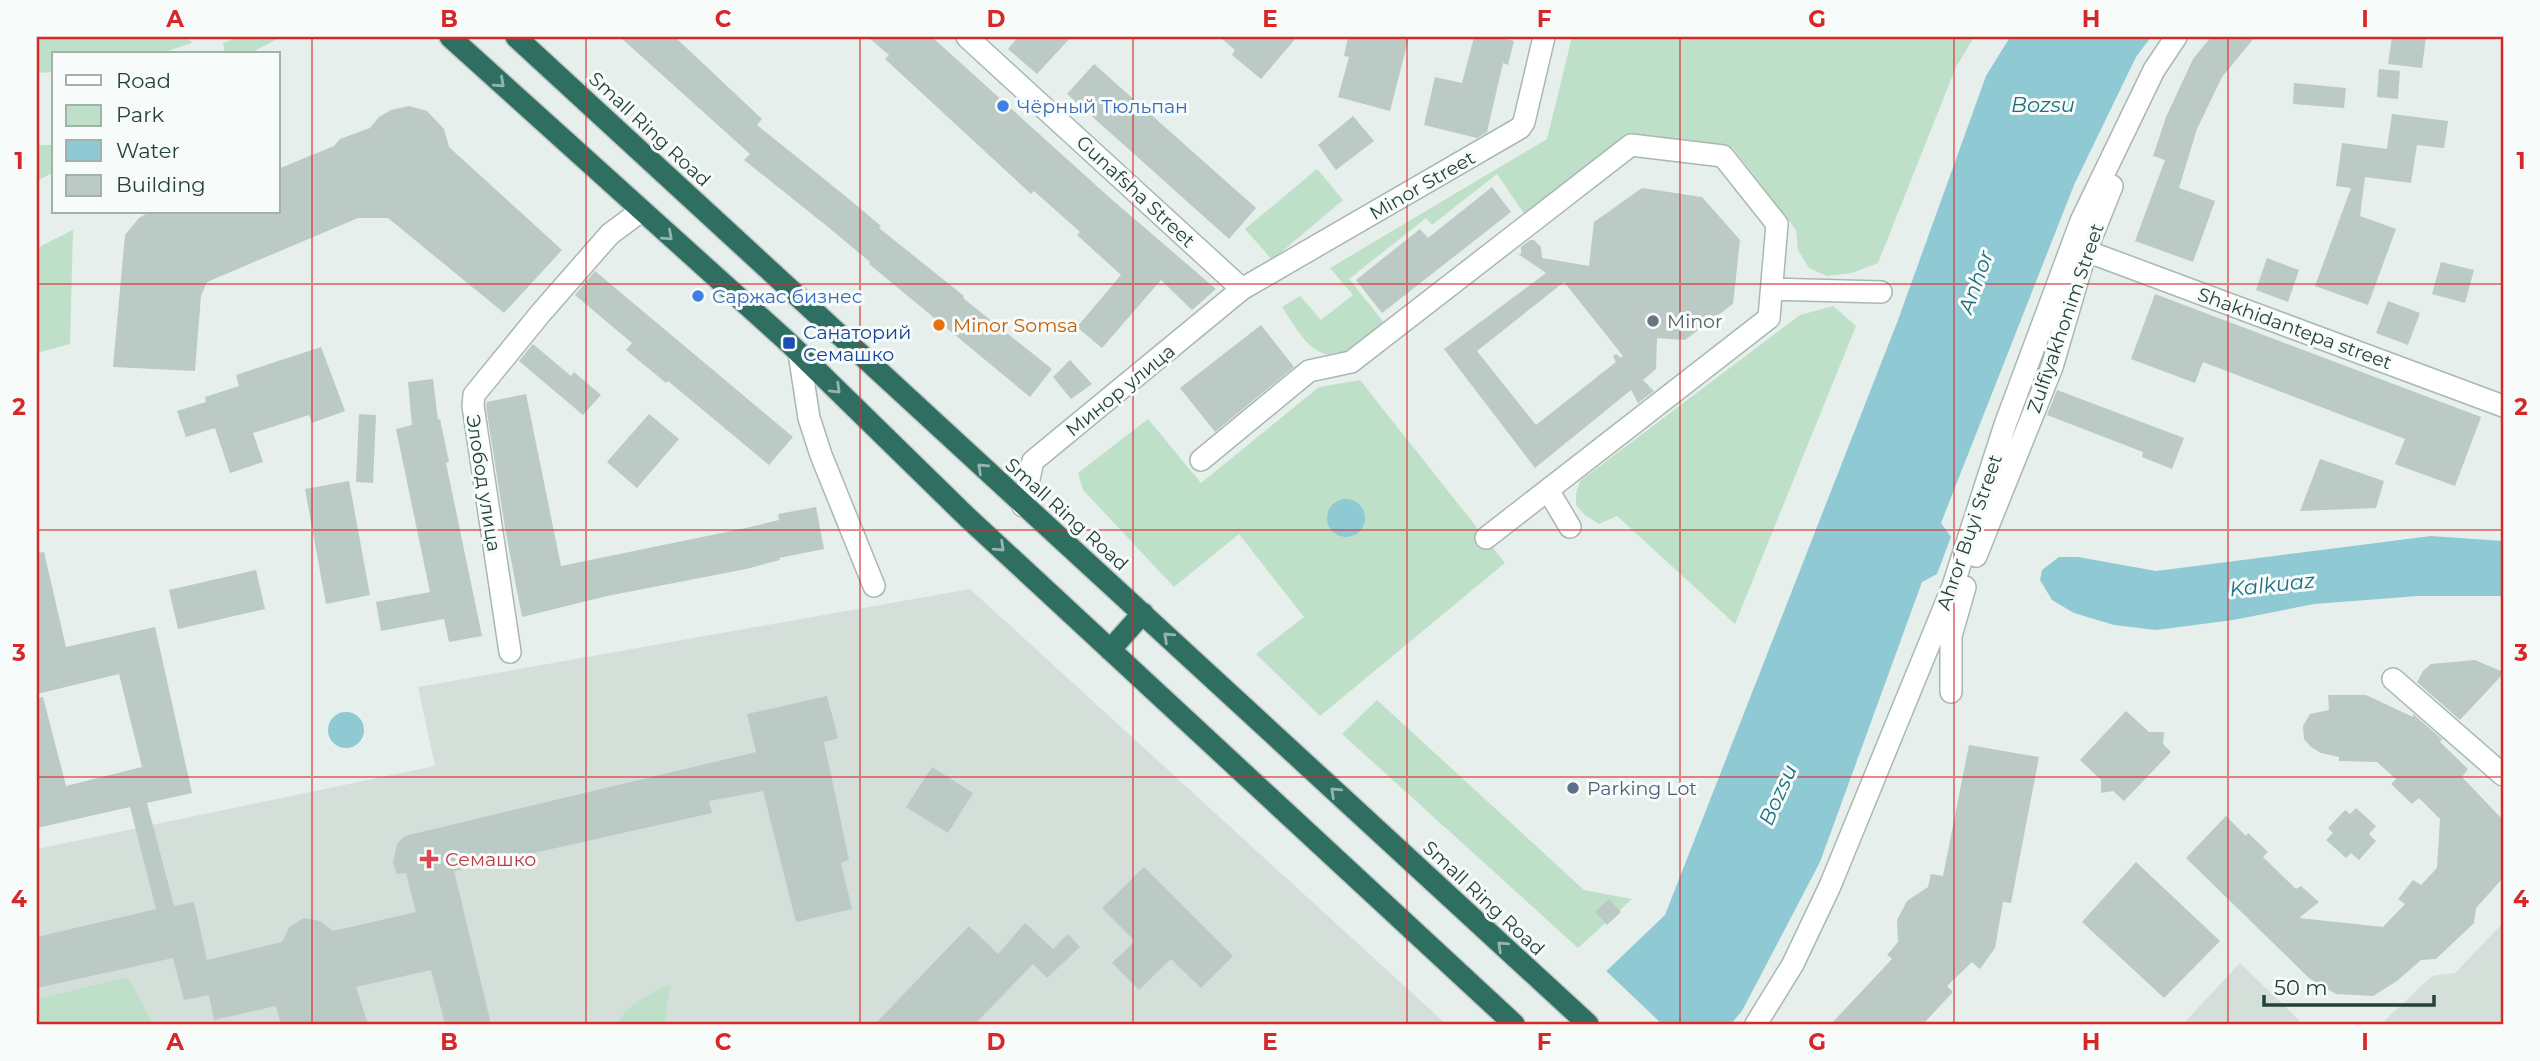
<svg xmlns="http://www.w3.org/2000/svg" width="2540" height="1061" viewBox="0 0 2540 1061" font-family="Montserrat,sans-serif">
  <rect width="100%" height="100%" fill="#e6efeb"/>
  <path fill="#d4dfda" d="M970 589 1446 1024H37V849L435 766 418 687Z
    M2503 923V1024H2381L2432 976 2455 973Z
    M2240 963 2303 1024H2183Z"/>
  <path fill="#bfe0c8" d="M37 37H188L192 43 159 54H54V72L37 73Z
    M237 37H281L248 54H225L223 43Z
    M1572 37H1974L1956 67 1878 263 1852 273 1827 276 1809 268 1798 250 1796 230 1733 148 1626 136 1525 215 1497 174 1432 225 1426 218 1349 279 1386 325C1375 334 1362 347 1350 352 1314 366 1299 332 1282 307L1300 296 1321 320 1353 295 1330 268 1547 139Z
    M37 145H54V172L37 181Z
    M1317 169 1343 200 1272 260 1245 229Z
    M73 230 70 344 37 353V248Z
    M1833 306 1856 326 1735 624 1617 516 1599 524 1585 515 1576 505V493L1580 481 1800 315Z
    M1360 380 1505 563 1320 716 1256 654 1304 617 1239 534 1174 587 1083 490 1078 473 1148 419 1201 483 1319 387Z
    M1377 700 1584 890 1632 899 1578 948 1342 734Z
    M128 977 153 1024H37V999Z
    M670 984 665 1024H617C626 1004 651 994 670 984Z"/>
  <path fill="#8ec9d4" d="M2010 37H2151L2136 57 2074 185 1941 523 1951 537 1937 574 1922 582 1820 862 1742 1011 1731 1024H1551L1665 915 1898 320 1986 76Z
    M1327 518a19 19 0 1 1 38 0a19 19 0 1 1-38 0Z
    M2431 536 2503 541V596H2418L2314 604 2233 620 2156 630 2114 625 2074 613 2052 600 2040 580 2042 570 2059 557H2078L2156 571Z
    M328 730a18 18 0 1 1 36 0a18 18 0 1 1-36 0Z"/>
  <path fill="#e6efeb" d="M1603 968 1662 1024H1547Z"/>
  <path fill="#bbcac4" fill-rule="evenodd" d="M620 37H675L762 119 757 125 844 195 881 226 879 228 964 296 963 298 1052 369 1030 397 869 264 870 262 828 227 744 160 750 154Z
    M868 37H932L1110 198 1216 289 1192 310 1161 280 1102 348 1077 327 1121 275 1077 235 1080 232 1034 191 1031 194 885 59 889 55Z
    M1018 37H1071L1037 74 1008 49Z
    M1220 37H1297L1261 79 1232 55 1235 50Z
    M1348 37H1409L1390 111 1338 97 1349 57 1344 56Z
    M1474 37H1497L1514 41 1508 65 1503 63 1487 132 1477 138 1424 125 1435 77 1462 83Z
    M2211 37H2255L2222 77 2197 129 2179 188 2215 201 2193 262 2135 241 2165 160 2153 156 2166 117 2193 59Z
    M2392 37H2426L2422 68 2388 64Z
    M1094 64 1256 208 1229 239 1067 94Z
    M2379 69 2400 71 2398 99 2377 97Z
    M2294 83 2346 88 2344 108 2293 104Z
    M409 106 427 111 444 129 449 147 562 250 504 313 388 218H358L207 282 201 296 195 371 113 367 125 235 139 218 149 212H278V169L334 146 340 139 370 128 379 117 391 110Z
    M2392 114 2448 121 2444 148 2417 145 2411 183 2365 177 2360 216 2396 229 2368 305 2315 286 2351 188 2336 186 2342 143 2387 149Z
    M1353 116 1374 141 1336 170 1318 145Z
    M1492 187 1511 212 1382 313 1356 280 1420 229 1428 238Z
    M1642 188 1702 197 1740 240 1733 304 1685 340 1657 338 1656 369 1643 380 1654 391 1638 403 1631 390 1535 468 1444 349 1546 273 1518 254H1521V247L1530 240H1534L1541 247 1542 258 1589 266 1594 222ZM1564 282 1623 356 1621 358 1616 354 1613 356 1616 362 1536 425 1477 351Z
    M2267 258 2299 270 2288 302 2256 290Z
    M2441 262 2474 270 2465 303 2432 294Z
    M595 271 793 437 769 465 668 381 666 383 626 350 632 343 575 295Z
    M2155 294 2481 417 2455 486 2395 464 2405 439 2203 362 2195 383 2131 359Z
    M2388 301 2420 313 2408 345 2376 333Z
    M1261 325 1294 367 1215 432 1180 388Z
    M533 344 571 376 574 372 601 395 583 415 519 361Z
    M321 347 345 411 312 423 309 415 253 433 263 462 230 473 215 428 186 437 177 411 206 402 205 397 239 386 236 375Z
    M1070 360 1092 384 1071 399 1053 377Z
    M433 379 438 420 440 419 449 462 446 463 482 636 449 642 444 619 381 631 376 602 430 592 396 429 412 425 408 382Z
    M2057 390 2184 438 2172 469 2142 457 2143 452 2047 415Z
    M526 394 561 566 746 528 779 520 778 514 816 507 824 549 779 558 780 560 746 569 607 596 522 617 505 528 486 406 487 402Z
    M359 414 376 415 373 483 356 482Z
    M649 414 679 439 637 488 607 462Z
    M2320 459 2384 481 2376 508 2300 511Z
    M349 481 370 595 326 604 305 489Z
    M44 552 66 647 155 627 192 793 147 803 174 906 194 902 207 960 282 942 289 927 304 918 320 921 333 931 416 912 406 873 397 874 393 862 397 844 405 836 756 752 747 714 827 696 838 738 824 742 849 860 841 863 852 909 796 922 763 791 709 801 712 813 454 871 491 1024H445L431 970 356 987 368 1024H281L276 1006 214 1020 209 995 184 1000 173 958 37 988V937L156 909 130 807 37 828V698L43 697 66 786 142 767 119 674 37 694V553Z
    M256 570 265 609 178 629 169 590Z
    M2475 660 2503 672V674L2460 720 2417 682 2423 671 2431 664Z
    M2328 695H2366L2413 717V714L2442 739 2440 742 2468 769 2462 777 2503 820 2502 879 2476 908 2474 923 2436 959 2421 960 2397 981 2373 996 2336 994 2309 978 2186 858 2226 816 2246 836 2248 833 2268 852 2263 857 2296 889 2301 886 2319 902 2299 918 2383 927 2405 904 2398 899 2413 880 2421 885 2437 868 2440 819 2419 798 2412 804 2391 784 2396 779 2377 762 2339 761V757L2321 753 2311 747 2304 739 2303 726 2310 714 2329 710Z
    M2126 711 2149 732H2164L2163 744 2171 752 2124 801 2113 791 2101 793V780L2080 760Z
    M1969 745 2039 757 2011 903 2003 902 1995 948 1980 969 1972 962 1947 986 1953 992 1923 1024H1831L1892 959 1887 955 1898 942 1897 920 1907 901 1928 887 1931 874 1943 876Z
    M932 767 973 793 948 833 906 807Z
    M2356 808 2376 826 2369 834 2376 841 2359 860 2351 853 2346 858 2326 840 2333 833 2328 828 2345 810 2350 814Z
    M2136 862 2220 941 2164 998 2082 922Z
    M1144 867 1233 956 1201 988 1171 959 1139 990 1112 963 1135 941 1102 908Z
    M1609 899 1621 912 1607 925 1595 912Z
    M1025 923 1053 949 1068 934 1080 947 1047 978 1033 964 975 1024H875L969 926 998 954Z"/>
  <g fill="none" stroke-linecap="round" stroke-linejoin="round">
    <defs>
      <path id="minor" d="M967 37 1242 289
        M2086 251 2503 406
        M1772 289 1881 292
        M799 353 809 418 821 455 874 586
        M1201 460 1309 371 1351 362 1631 145 1723 156 1777 224 1769 318 1486 538
        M1548 490 1570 527
        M1023 506 1033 461 1242 289 1520 128 1524 122 1544 37
        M1976 556 2052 367 2086 251 2112 186
        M510 652 473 406 474 395 540 314 610 234 641 211
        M2393 679 2503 775
        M1951 692V636L1965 587
        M1756 1024 1793 964 1830 886 1953 586 2005 425 2081 221 2154 70 2176 37"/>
      <path id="highway" d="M450 37 789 343 967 517 1514 1024
        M516 37 1588 1024
        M1110 650 1143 613"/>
    </defs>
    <use href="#minor" stroke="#a8b8b2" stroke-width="24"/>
    <use href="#highway" stroke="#c2cac8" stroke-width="24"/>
    <use href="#minor" stroke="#fff" stroke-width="21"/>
    <use href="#highway" stroke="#2f6f62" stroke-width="21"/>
  </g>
  <defs><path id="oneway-chevron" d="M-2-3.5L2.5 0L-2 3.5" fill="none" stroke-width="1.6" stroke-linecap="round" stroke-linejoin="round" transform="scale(1.75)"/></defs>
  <g stroke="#93b5ae">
    <use href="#oneway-chevron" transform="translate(500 83) rotate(42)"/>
    <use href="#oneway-chevron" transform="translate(668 236) rotate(42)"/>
    <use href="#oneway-chevron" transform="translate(836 389) rotate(44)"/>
    <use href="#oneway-chevron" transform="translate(982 468) rotate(-137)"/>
    <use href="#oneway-chevron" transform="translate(1000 547) rotate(43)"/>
    <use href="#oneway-chevron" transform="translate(1168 637) rotate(-137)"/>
    <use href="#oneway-chevron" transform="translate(1335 792) rotate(-137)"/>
    <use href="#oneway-chevron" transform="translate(1502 946) rotate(-137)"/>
  </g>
  <path fill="none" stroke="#d62828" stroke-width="2" stroke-opacity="0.55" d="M312 37V1024M586 37V1024M860 37V1024M1133 37V1024M1407 37V1024M1680 37V1024M1954 37V1024M2228 37V1024M37 284H2503M37 530H2503M37 777H2503"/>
  <g fill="#3f7fe0" stroke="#f7fbf9" stroke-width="2.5">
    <circle cx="1003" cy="106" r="7"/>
    <circle cx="698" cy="296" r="7"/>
  </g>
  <circle fill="#6b7280" stroke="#f7fbf9" stroke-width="2.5" cx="1653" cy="321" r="7"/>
  <circle fill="#e8710a" stroke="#f7fbf9" stroke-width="2.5" cx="939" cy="325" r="7"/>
  <rect fill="#1a4fb4" stroke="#f7fbf9" stroke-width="2.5" x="782" y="336" width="14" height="14" rx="3.5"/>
  <circle fill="#5c6f8a" stroke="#f7fbf9" stroke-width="2.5" cx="1573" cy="788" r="7"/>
  <path fill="#e0444e" stroke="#f7fbf9" stroke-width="2.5" d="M425.5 848.5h7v7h7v7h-7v7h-7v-7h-7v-7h7z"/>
  <g text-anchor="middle" stroke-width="6" stroke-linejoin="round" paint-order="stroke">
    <g font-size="19" fill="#366cbe" stroke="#f7fbf9" text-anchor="start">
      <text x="1017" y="113">Чёрный Тюльпан</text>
      <text x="712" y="303">Саржас бизнес</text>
    </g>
    <g font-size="19" fill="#24423a" stroke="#f7fbf9">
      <text transform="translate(650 129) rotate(43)" y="7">Small Ring Road</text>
      <text transform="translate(1422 185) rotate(-30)" y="7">Minor Street</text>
      <text transform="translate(1136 191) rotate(43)" y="7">Gunafsha Street</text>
      <text transform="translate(2065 318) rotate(-71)" y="7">Zulfiyakhonim Street</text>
      <text transform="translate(2295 328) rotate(20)" y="7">Shakhidantepa street</text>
      <text transform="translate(1120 390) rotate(-39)" y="7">Минор улица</text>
      <text transform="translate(484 483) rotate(81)" y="7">Элобод улица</text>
      <text transform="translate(1067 514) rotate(42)" y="7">Small Ring Road</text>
      <text transform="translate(1969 532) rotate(-71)" y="7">Ahror Buyi Street</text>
      <text transform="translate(1484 898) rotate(43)" y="7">Small Ring Road</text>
    </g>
    <g font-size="19" fill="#5b616d" stroke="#f7fbf9" text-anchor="start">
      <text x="1667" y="328">Minor</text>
    </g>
    <g font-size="19" fill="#c56008" stroke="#f7fbf9" text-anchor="start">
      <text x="953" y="332">Minor Somsa</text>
    </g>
    <g font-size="19" fill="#164399" stroke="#f7fbf9" text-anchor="start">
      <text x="803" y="339">Санаторий<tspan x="803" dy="22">Семашко</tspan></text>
    </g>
    <g font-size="19" fill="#4e5e75" stroke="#f7fbf9" text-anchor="start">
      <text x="1587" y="795">Parking Lot</text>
    </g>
    <g font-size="19" fill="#be3a42" stroke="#f7fbf9" text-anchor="start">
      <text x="445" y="866">Семашко</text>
    </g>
    <g font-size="21" font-style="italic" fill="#1c6f80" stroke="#f7fbf9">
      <text x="2043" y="112">Bozsu</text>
      <text transform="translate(1976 282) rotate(-70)" y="7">Anhor</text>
      <text transform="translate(2272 585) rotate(-6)" y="7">Kalkuaz</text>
      <text transform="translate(1778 795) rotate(-66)" y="7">Bozsu</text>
    </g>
  </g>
  <rect width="2540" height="1061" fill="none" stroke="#f7fbf9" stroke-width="77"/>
  <rect x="52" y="52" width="228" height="161" fill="#f7fbf9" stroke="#a3b1ad" stroke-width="2"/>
  <rect x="66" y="75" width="35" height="10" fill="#ffffff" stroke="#a3b1ad" stroke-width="2"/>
  <text x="116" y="88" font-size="21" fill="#24423a">Road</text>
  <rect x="66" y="105" width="35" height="21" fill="#bfe0c8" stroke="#a3b1ad" stroke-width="2"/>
  <text x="116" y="122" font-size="21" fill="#24423a">Park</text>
  <rect x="66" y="140" width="35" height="21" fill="#8ec9d4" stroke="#a3b1ad" stroke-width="2"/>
  <text x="116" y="158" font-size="21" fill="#24423a">Water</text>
  <rect x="66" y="175" width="35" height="21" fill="#bbcac4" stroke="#a3b1ad" stroke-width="2"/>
  <text x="116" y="192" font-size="21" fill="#24423a">Building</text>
  <path d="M2264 995v10h170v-10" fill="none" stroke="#24423a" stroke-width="3.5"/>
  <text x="2274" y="995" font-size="21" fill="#24423a" stroke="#f7fbf9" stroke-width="5" paint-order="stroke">50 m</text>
  <rect x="38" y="38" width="2464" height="985" fill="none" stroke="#d62828" stroke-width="2.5"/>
  <g font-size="23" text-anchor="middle" font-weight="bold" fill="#d62828">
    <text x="175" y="27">A</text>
    <text x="449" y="27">B</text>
    <text x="723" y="27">C</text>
    <text x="996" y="27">D</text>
    <text x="1270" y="27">E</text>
    <text x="1544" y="27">F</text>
    <text x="1817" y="27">G</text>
    <text x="2091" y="27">H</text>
    <text x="2365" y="27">I</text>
    <text x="19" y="169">1</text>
    <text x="2521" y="169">1</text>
    <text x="19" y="415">2</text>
    <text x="2521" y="415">2</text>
    <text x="19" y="661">3</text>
    <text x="2521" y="661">3</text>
    <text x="19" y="907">4</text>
    <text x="2521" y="907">4</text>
    <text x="175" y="1050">A</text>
    <text x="449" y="1050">B</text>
    <text x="723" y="1050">C</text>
    <text x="996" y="1050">D</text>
    <text x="1270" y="1050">E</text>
    <text x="1544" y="1050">F</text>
    <text x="1817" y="1050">G</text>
    <text x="2091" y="1050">H</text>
    <text x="2365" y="1050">I</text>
  </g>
</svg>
